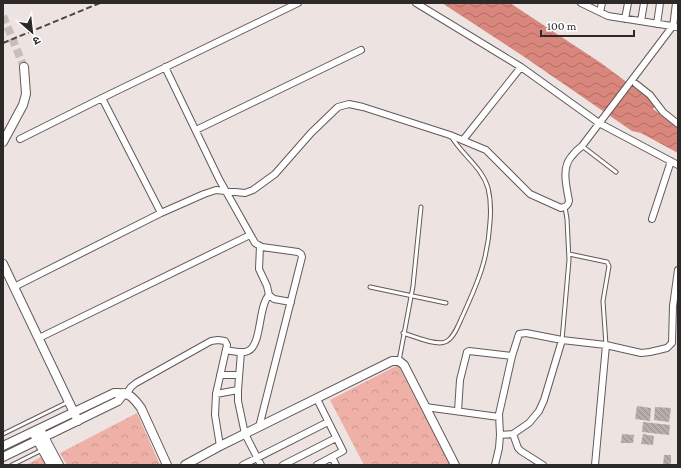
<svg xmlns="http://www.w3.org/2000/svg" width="681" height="468" viewBox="0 0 681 468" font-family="'Crimson Pro','Noto Sans Devanagari',serif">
  <defs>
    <pattern id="park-crowns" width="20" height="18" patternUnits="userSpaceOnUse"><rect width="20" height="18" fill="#efb0a8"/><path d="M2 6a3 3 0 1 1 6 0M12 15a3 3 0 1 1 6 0" fill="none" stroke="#cd9791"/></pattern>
    <pattern id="water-waves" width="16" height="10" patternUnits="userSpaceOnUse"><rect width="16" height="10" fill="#d9867d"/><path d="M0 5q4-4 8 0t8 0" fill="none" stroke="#b06e66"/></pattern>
    <pattern id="building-back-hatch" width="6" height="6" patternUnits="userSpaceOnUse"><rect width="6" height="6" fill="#b7adac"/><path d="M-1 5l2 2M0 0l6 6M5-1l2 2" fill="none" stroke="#958d8c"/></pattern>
  </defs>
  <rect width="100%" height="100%" fill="#ede3e1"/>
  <path fill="url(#park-crowns)" d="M398 365 450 465H364L330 400Z
    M137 413 160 465H67L60 453Z
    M43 456 48 465H26Z"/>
  <path fill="url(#water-waves)" d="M442 3H510L601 63 656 104 653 109 678 127V153L641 133 632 131 523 56Z"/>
  <path fill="url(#building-back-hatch)" d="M637 406 651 408 650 421 635 419Z
    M655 407 671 408 669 422 654 420Z
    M643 422 670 425 669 435 642 432Z
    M622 434 634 435 633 443H621Z
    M643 434 654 436 653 445 641 444Z
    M664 455H671V465H663Z"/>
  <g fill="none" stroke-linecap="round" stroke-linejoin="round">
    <path stroke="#c7bebc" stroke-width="8" stroke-dasharray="8 4" stroke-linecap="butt" d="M3 16 24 67"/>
    <defs>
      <path id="service" d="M582 146 616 172
        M569 254 607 262 609 266 603 301 606 345
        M370 287 446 303
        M403 333C413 336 436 346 445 342 454 339 459 323 463 315 478 282 488 259 490 222 491 210 491 200 488 188 482 167 462 155 451 136
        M562 340 569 260 567 219 565 207
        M399 361 413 286 421 207
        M3 434 68 402
        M12 465 42 450"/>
      <path id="minor" d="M416 3 521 67 599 123 678 165
        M581 3 608 16 678 27
        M600 12 602 3
        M625 19 628 3
        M641 21 644 3
        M657 24 660 3
        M673 27 676 3
        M165 67 219 179 255 243 262 247 298 252 301 254 302 257 259 427
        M636 84 650 95 663 112 678 124
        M102 98 161 213
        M196 130 361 50
        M20 139 102 98 298 3
        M463 140 521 67
        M652 219 671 161
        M260 246 259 269 267 286 269 295 274 299 291 302
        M14 287 161 213 204 194 216 190 245 193 253 190 275 174 311 133 338 107 349 104 363 107 450 135 486 150 530 194 561 208C565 207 568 206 569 201 567 188 561 169 571 157 574 153 578 149 582 146L672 27
        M39 338 250 235
        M226 350C232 351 242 354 248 351 262 345 258 306 269 295
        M220 375H239
        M238 390 241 352
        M127 393 131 387 136 383 211 341 218 340 225 341 227 345 216 394 215 415 220 446
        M216 394 238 390V401L245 434 261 465
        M425 407 499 417
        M458 411 460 380 467 352 469 351 512 356
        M513 434 518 448 521 451 543 465
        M500 435 499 414 512 356 519 334 526 333 562 340 606 345 641 353 650 352 667 348 672 343 673 306 678 270
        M332 457 336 465
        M243 465 328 422
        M283 465 336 438
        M317 465 343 451 317 399
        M495 465 499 448 500 435 513 434 529 423 539 411 544 400 562 340
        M595 465 606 345"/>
      <path id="tertiary" d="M3 142 23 105 26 94 24 67
        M3 264 78 421
        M42 433 59 465
        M35 436 51 465
        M3 446 114 393C129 392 133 397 141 408L167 465
        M3 457 118 401 124 393
        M185 465 218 447 392 361H399L404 365 455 465"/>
    </defs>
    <use href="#service" stroke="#625a58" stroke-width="5"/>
    <use href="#minor" stroke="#625a58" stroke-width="8"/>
    <use href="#tertiary" stroke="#625a58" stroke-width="10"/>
    <use href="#service" stroke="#fff" stroke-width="3"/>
    <use href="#minor" stroke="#fff" stroke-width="6"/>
    <use href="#tertiary" stroke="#fff" stroke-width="8"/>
    <path stroke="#4c4747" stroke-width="2" stroke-dasharray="6 3" stroke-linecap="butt" d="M3 43 100 3"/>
  </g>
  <rect width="681" height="468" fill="none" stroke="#2d2929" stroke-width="8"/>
  <g transform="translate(32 32) rotate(152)" stroke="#ffffff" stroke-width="3" paint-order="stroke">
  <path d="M0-3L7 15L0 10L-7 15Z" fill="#2d2929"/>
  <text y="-6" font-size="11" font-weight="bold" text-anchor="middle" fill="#2d2929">उ</text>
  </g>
  <path d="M541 30v6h93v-6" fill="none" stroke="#2d2929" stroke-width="2"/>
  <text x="547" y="30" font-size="12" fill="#2d2929" stroke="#ffffff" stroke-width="3" paint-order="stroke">100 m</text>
</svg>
